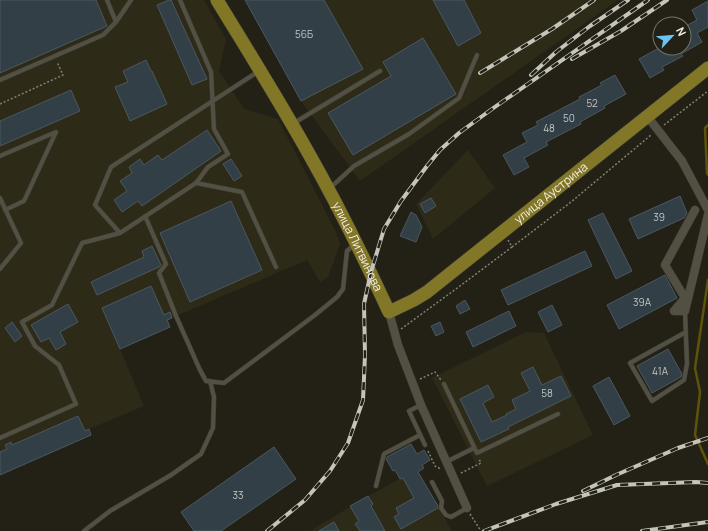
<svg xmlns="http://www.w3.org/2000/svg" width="708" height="531" viewBox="0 0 708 531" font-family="Manrope,sans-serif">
  <rect width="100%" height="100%" fill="#232116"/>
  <path fill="#2e2a18" d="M0 0H204L226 39 219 71 244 109 278 119 336 232 340 244 328 277 320 282 307 260 167 320 170 327 120 349 144 406 89 429 91 435 0 475Z
    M245 0H618L360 181 301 101Z
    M468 150 495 188 433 239 416 204Z
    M526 332 544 333 593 435 487 486 432 378Z
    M416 470 452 531H310L368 496Z"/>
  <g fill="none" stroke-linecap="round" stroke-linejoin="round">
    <path stroke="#5f530c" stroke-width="2.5" d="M708 125 705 128 707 173 708 175
      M708 280 695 368 700 392 695 435 708 464"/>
  </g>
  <path fill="#323f46" stroke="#4b5860" d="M0 0H96L107 26 0 73Z
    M169 0H171L207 79 192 85 157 5Z
    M245 0H324L363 69 301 101Z
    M433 0H464L481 33 458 46Z
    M708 1V27L697 33 702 42 681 54 683 56 662 67 664 70 650 78 639 59 659 48H684V27L697 20 692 10Z
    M423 38 456 94 353 155 328 113 391 76 383 62Z
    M146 60 151 71H152L167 104 130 121 115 87 128 82 123 71Z
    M615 75 626 94 604 106 605 108 580 122 581 124 546 142 548 145 524 158 529 167 514 175 503 155 527 142 522 133 538 125 536 122 580 99 579 97 602 85 600 83Z
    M71 90 80 111 0 146V121Z
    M207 130 221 151 142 206 138 201 122 212 114 200 127 191 120 181 132 173 129 167 140 159 144 165 158 155 162 160Z
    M231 159 242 176 234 181 223 164Z
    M680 196 687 213 684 218 638 239 629 219Z
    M431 198 436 206 425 213 420 204Z
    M231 201 262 270 190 302 160 233Z
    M411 212 416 215 422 227 416 242 400 236Z
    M603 213 632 271 616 279 588 220Z
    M152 246 161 265 159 267 97 295 91 282 144 257 142 251Z
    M585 251 592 266 508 305 501 290Z
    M665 275 677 298 619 329 607 305Z
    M151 286 164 315 170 312 172 318 167 320 170 327 120 349 102 308Z
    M465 300 470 309 460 314 456 306Z
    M68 304 78 322 60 332 66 344 56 350 49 338 41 342 31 325Z
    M552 305 562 325 548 332 538 312Z
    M509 311 516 326 473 347 466 332Z
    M12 322 22 336 15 342 5 328Z
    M440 322 444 332 436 336 431 326Z
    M668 349 682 374 681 377 652 393 637 366Z
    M533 367 542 385 561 376 571 396 508 427 509 429 481 442 460 399 488 385 494 397 483 403 492 422 507 415 506 414 516 409 512 400 530 391 521 373Z
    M609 377 630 416 614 425 593 386Z
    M78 416 85 431 89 429 91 435 0 475V452L7 449 5 445 11 442 12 445Z
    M411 444 417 454 424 450 430 460 422 465 424 468 418 472 438 506V508L401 529 394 517 399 514 396 508 414 498 403 478 400 479 395 470 393 471 386 459 387 457Z
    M274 447 296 479 221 531H194L181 512Z
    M368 496 373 504 371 506 385 531H360L355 524 359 521 350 506Z
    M334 522 339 531H319Z"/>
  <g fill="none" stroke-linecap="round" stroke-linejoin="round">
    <defs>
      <path id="service" d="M107 0 116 22
        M180 0 211 72 214 129 228 154 208 167 196 183
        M0 80 103 35 116 22 131 0
        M294 123 380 71
        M0 156 56 132 24 201 5 210
        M330 188 354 166 409 134 459 98 477 55
        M0 198 21 243 0 269
        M145 216 166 264 159 273 176 316 200 370 206 381 224 383 315 315 337 297 343 289 347 251 355 244
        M120 233 95 205 111 167 259 71
        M685 311 687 364 684 380 652 401 630 363 686 332
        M444 384 477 453 558 414
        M421 405 409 411 425 445
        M0 438 76 404 59 365 35 346 22 322 52 305 82 243 120 233 196 183 242 192 276 267
        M446 462 474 448
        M432 482 442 501 441 508 446 515 451 517 467 508
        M376 486 384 454 420 435
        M84 531 110 511 171 475 201 454 213 428 214 397 210 381"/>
      <path id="minor" d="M647 116 682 161 708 210
        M695 210 665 265 685 298 674 311H685L708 215
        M389 312 398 345 421 405 467 508"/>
      <g id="primary">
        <path id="s1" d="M217 0C248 51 280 102 309 154 338 205 364 258 389 312L414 300 427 292 708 68"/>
      </g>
    </defs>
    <use href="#service" stroke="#3f3e36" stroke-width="5"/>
    <use href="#minor" stroke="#3f3e36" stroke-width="9"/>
    <use href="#primary" stroke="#3f3e36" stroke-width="14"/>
    <path stroke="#818076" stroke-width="1.5" stroke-dasharray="2 2" stroke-linecap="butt" d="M0 104 63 75 57 62
      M664 125 708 91
      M508 240 512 247 571 202 651 135
      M401 329 460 286 512 247
      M420 379 435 372 441 380
      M428 451 435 466 439 468 441 470
      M461 473 481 463 479 459
      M470 514 481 531"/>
    <use href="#service" stroke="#525043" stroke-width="4"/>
    <use href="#minor" stroke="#525043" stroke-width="8"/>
    <use href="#primary" stroke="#827627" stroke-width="13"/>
    <defs>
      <path id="rail" d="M572 59 621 31 667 0
        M480 73 552 29 594 0
        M531 75 556 52 590 26 628 0
        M583 491 616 475 678 448 708 438
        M267 531 305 500 330 471 348 443 363 400 365 355 364 304 371 272 384 229 401 201 427 166 440 150 459 133 492 109 648 0
        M484 531 556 504 617 485 696 482 708 483
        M642 531 708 522"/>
    </defs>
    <use href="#rail" stroke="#c5c4bb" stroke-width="4"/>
    <use href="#rail" stroke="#232116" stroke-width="2.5" stroke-dasharray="8" stroke-linecap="butt"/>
  </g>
  <g text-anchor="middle" stroke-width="4" stroke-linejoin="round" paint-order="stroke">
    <g font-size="10" fill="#c2c4c0">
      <text x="304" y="38">56Б</text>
      <text x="592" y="107">52</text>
      <text x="569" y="122">50</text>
      <text x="549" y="132">48</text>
      <text x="659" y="221">39</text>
      <text x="642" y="306">39А</text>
      <text x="660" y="375">41А</text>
      <text x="547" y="397">58</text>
      <text x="238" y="499">33</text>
    </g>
    <g font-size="12" fill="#f2f1e9" stroke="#232116">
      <text dy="4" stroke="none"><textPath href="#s1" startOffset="558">улица Аустрина</textPath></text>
      <text dy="4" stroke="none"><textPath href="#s1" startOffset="284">улица Литвинова</textPath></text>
    </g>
  </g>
  <g transform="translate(672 36) rotate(64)"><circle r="19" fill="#232116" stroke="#76746a"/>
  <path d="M0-3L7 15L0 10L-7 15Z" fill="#6bc3f2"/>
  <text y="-6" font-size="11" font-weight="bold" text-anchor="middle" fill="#f2f1e9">N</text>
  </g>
</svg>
